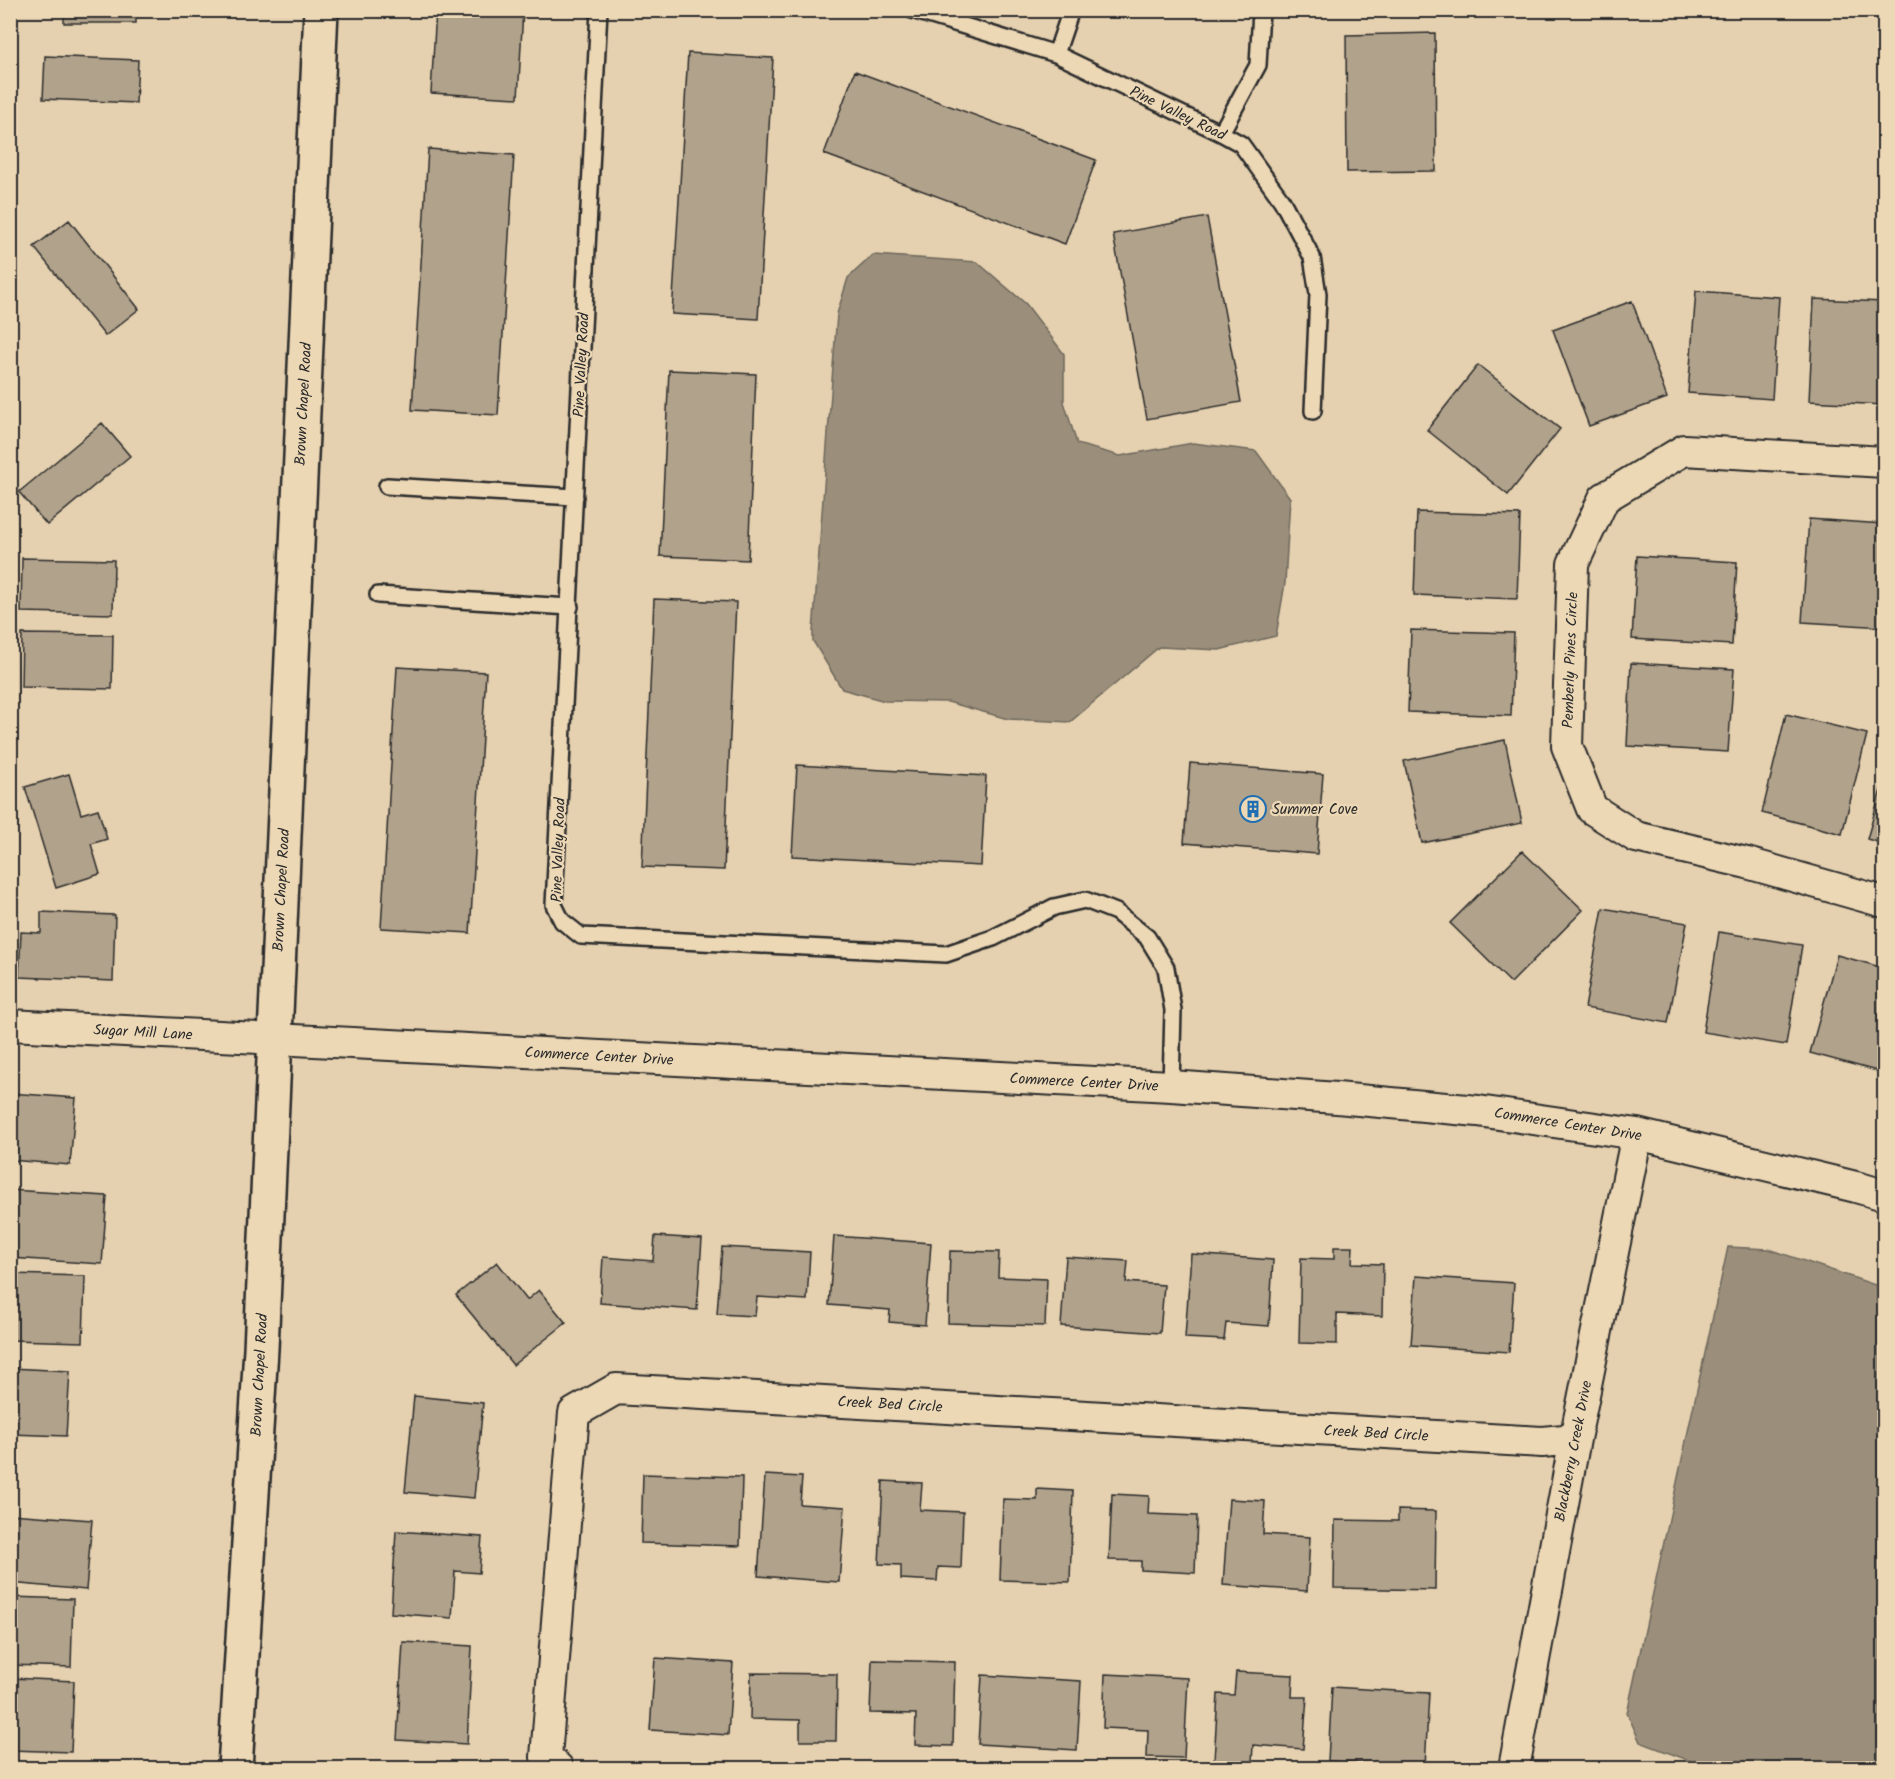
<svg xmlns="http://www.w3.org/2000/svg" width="1895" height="1779" viewBox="0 0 1895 1779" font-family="Kalam,sans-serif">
  <rect width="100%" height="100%" fill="#e5d1b0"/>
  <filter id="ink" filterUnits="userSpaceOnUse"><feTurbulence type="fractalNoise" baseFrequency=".0167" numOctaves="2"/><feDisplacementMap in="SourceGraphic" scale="12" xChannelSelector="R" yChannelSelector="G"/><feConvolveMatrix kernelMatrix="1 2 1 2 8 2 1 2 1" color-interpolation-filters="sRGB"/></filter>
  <g filter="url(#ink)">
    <path fill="#9b8f7b" stroke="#6e675b" stroke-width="1.5" d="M873 255 977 262 1026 304 1064 354V402L1077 444 1120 456 1193 443 1256 451 1290 498 1285 583 1276 636 1219 650 1159 647 1070 722 1008 719 948 702 885 701 842 689 813 641V632L837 314 848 278Z
      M1728 1247 1769 1249 1884 1288V1768H1709L1640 1742 1627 1713Z"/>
    <path fill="#b1a28b" stroke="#2b2b2b" stroke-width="1.5" d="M64 10H136V23H64Z
      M436 10H523L518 98 431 93Z
      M1435 33 1436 171 1347 172 1346 35Z
      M688 53 773 58 758 319 672 314Z
      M45 56 138 60 136 103 43 99Z
      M855 71 1096 160 1065 244 824 154Z
      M428 149 514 155 498 415 412 410Z
      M1207 217 1241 402 1147 419 1113 234Z
      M69 220 139 309 105 336 34 247Z
      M1696 291 1779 297 1772 399 1688 393Z
      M1814 299 1884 302V405L1809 401Z
      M1632 301 1667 398 1589 426 1553 330Z
      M1478 365 1560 429 1508 495 1427 430Z
      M669 370 756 374 748 560 660 556Z
      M102 423 130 456 47 525 19 492Z
      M1417 512 1520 515 1517 599 1414 595Z
      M1809 519 1884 524V627L1802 622Z
      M1637 556 1737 562 1732 645 1632 639Z
      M22 558 114 560 113 614 21 612Z
      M654 599 736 602 724 870 642 867Z
      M1411 630 1514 633 1511 716 1408 712Z
      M22 634 113 635 112 689 21 687Z
      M1631 663 1734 669 1728 752 1627 746Z
      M397 667 486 672 470 933 381 928Z
      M1786 714 1867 734 1842 834 1762 813Z
      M1505 740 1522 823 1422 843 1404 761Z
      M1190 763 1323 774 1317 854 1184 843Z
      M797 765 986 776 981 866 792 856Z
      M69 774 81 814 98 809 107 839 91 844 100 874 56 888 25 787Z
      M1884 779V844L1867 839Z
      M1522 851 1583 910 1511 983 1450 923Z
      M1603 908 1687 923 1668 1023 1585 1008Z
      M41 912 115 915 113 981 19 977 21 932 41 933Z
      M1719 932 1802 945 1786 1045 1703 1032Z
      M1837 955 1884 968V1073L1810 1053Z
      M10 1093 76 1098 70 1165 10 1160Z
      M10 1190 107 1196 102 1264 10 1258Z
      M655 1236 702 1239 697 1310 600 1303 603 1257 653 1261Z
      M834 1236 931 1243 925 1325 889 1322 890 1310 829 1305Z
      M722 1247 810 1252 807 1300 757 1297 755 1316 717 1314Z
      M1334 1247H1353L1352 1263 1383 1264 1382 1316 1337 1314V1344L1299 1343 1301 1258 1334 1259Z
      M950 1251 999 1252 998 1277 1047 1279 1045 1326 948 1323Z
      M1191 1254 1273 1260 1269 1326 1226 1323 1224 1340 1185 1338Z
      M1066 1257 1128 1261 1126 1282 1164 1285 1160 1333 1061 1326Z
      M497 1262 527 1300 539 1290 566 1323 513 1365 456 1295Z
      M10 1274 85 1276 83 1342 10 1340Z
      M1416 1276 1514 1283 1509 1352 1411 1345Z
      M10 1368 70 1371 66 1436 10 1434Z
      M414 1396 483 1403 474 1498 405 1492Z
      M643 1474 742 1477 740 1546 641 1543Z
      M765 1475 802 1477 800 1504 845 1507 839 1582 758 1576Z
      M883 1481 922 1483 920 1510 963 1512 961 1568 938 1567 937 1581 901 1579V1565L879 1564Z
      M1037 1489 1073 1491 1070 1582 1000 1580 1003 1499 1037 1500Z
      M1112 1494 1149 1496 1148 1514 1197 1516 1195 1573 1141 1570V1561L1109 1560Z
      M1229 1499 1265 1501 1263 1534 1310 1537 1307 1591 1223 1585Z
      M1398 1510 1436 1511 1435 1590 1334 1588 1335 1520 1398 1521Z
      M10 1514 92 1520 86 1590 10 1583Z
      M396 1531 482 1537 479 1573 455 1571 452 1618 391 1613Z
      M10 1597 73 1599 71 1667 10 1665Z
      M403 1642 472 1646 467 1744 397 1740Z
      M655 1658 733 1663 728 1735 650 1730Z
      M872 1660 955 1662 953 1746 915 1745 916 1714 870 1713Z
      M1236 1672 1293 1675 1292 1697H1307L1303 1749 1253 1745 1252 1763 1214 1761 1218 1694 1234 1695Z
      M751 1673 837 1674 836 1741H800V1720L750 1719Z
      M1105 1674 1188 1678 1184 1758 1147 1757 1148 1730 1103 1728Z
      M982 1675 1081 1681 1077 1750 978 1744Z
      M10 1678 74 1681 71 1752 10 1750Z
      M1332 1687 1429 1693 1425 1767 1328 1761Z"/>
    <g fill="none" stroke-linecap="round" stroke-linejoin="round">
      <defs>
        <path id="service" d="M599 10 554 905 562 921 581 936 946 954 993 938 1054 907 1085 900 1116 912 1147 937 1166 968 1173 1010 1171 1086
          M912 10 1056 54 1221 133 1241 144 1282 201 1312 257 1318 294 1313 411
          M1056 54 1071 10
          M1221 133 1258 65 1261 10
          M387 486 575 497
          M378 595 570 607"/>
        <path id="minor" d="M1884 462 1684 450 1604 498 1573 564 1567 746 1592 809 1636 837 1747 863 1884 902
          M10 1025 1171 1086 1337 1098 1478 1111 1637 1134 1856 1187 1884 1195
          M558 1768 546 1757 574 1413 616 1389 1542 1442 1575 1439
          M1514 1768 1575 1439 1637 1134"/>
        <path id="tertiary" d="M235 1768 261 1349 321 10"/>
      </defs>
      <use href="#service" stroke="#2b2b2b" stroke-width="20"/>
      <use href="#minor" stroke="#2b2b2b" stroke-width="34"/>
      <use href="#tertiary" stroke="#2b2b2b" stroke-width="38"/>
      <use href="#service" stroke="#edd8b6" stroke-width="15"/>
      <use href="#minor" stroke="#edd8b6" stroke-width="30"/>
      <use href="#tertiary" stroke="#edd8b6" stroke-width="33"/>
    </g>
  </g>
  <defs>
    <symbol id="building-ring" viewBox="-11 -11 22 22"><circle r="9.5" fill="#edd8b6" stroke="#1f6fb2" stroke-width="1.5"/><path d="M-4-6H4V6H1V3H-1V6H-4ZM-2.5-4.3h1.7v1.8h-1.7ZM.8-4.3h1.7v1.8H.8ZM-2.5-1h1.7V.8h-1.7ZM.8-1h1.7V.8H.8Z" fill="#1f6fb2"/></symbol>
  </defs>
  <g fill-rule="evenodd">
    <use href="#building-ring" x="1238" y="794" width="30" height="30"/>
  </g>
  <g text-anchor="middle" stroke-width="4.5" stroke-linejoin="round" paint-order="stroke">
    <g font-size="15" fill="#2b2b2b" stroke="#edd8b6">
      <text transform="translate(1178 113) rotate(26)" y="5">Pine Valley Road</text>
      <text transform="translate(581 365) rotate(-87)" y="5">Pine Valley Road</text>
      <text transform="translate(303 404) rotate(-87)" y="5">Brown Chapel Road</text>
      <text transform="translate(1570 660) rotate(-88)" y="5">Pemberly Pines Circle</text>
      <text transform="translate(558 850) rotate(-88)" y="5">Pine Valley Road</text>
      <text transform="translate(281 890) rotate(-87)" y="5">Brown Chapel Road</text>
      <text transform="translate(143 1032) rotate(3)" y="5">Sugar Mill Lane</text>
      <text transform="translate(599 1056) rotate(3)" y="5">Commerce Center Drive</text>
      <text transform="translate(1084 1082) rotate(3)" y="5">Commerce Center Drive</text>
      <text transform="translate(1568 1124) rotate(9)" y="5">Commerce Center Drive</text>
      <text transform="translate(259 1375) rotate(-87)" y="5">Brown Chapel Road</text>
      <text transform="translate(890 1404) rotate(3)" y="5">Creek Bed Circle</text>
      <text transform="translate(1376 1433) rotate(3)" y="5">Creek Bed Circle</text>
      <text transform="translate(1573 1451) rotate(-79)" y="5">Blackberry Creek Drive</text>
    </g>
    <g font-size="15" fill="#2b2b2b" stroke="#edd8b6" text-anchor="start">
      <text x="1272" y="814">Summer Cove</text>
    </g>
  </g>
  <rect width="1895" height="1779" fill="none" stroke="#edd8b6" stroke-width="36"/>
  <rect x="18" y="18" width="1859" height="1743" fill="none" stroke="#2b2b2b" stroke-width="2" filter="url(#ink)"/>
</svg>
